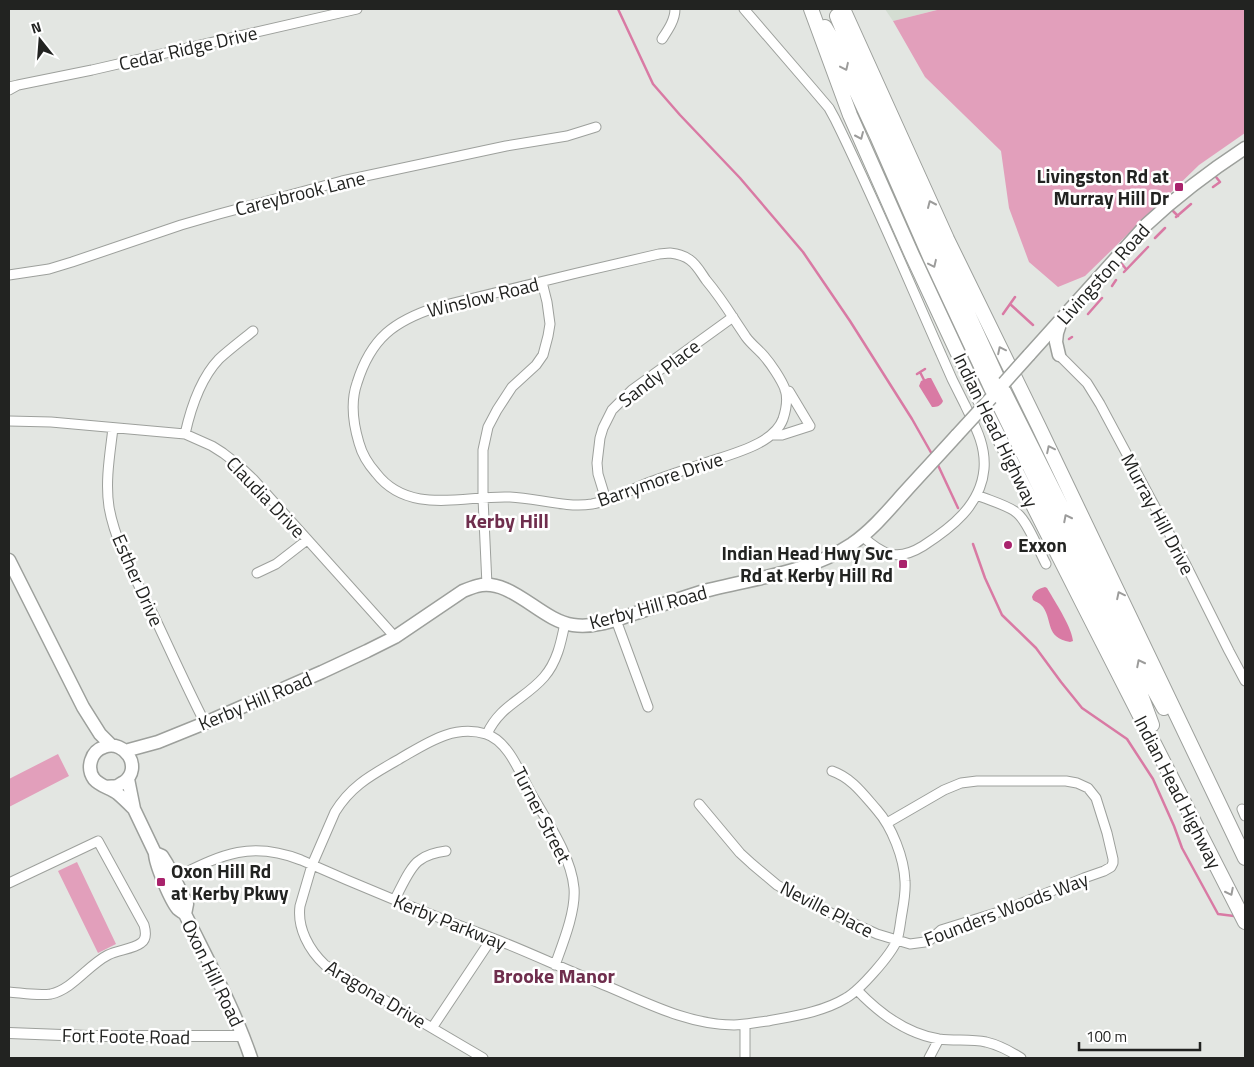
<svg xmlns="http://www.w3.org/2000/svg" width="1254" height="1067" viewBox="0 0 1254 1067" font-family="'Titillium Web',sans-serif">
  <rect width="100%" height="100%" fill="#e3e6e2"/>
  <path fill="#d4ddd2" d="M885 9H941L893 21Z"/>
  <path fill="#e29fbb" d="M941 9H1245V133L1199 165 1085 276 1058 287 1029 262 1009 208 1001 151 925 77 893 21Z
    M58 754 69 776 9 807V779Z
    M77 862 116 944 98 953 58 871Z"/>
  <path fill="#d97aa4" d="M928 378H931L943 401C941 406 937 407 932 407L919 386 921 381Z
    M1045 587 1047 588 1050 593C1057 605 1072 628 1073 641L1070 642C1045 637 1053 622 1043 607 1040 603 1036 602 1033 600L1032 597C1034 591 1038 589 1045 587Z"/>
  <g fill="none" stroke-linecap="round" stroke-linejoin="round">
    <path stroke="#d97aa4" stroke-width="2.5" d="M618 9 653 84 680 115 740 178 803 252 850 321 912 419 933 456
      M1213 187 1220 182 1216 177
      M1173 211 1178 216
      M1176 217 1191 204
      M1155 238 1165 228
      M1121 263 1126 269
      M1124 272 1148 247
      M1112 286 1116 280
      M1010 304 1033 325
      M1003 314 1015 297
      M1088 314 1102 298
      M1069 339 1072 337
      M920 372 924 380
      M917 374 925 369
      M937 463 958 508
      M973 544 985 578 1002 615 1036 648 1061 682 1082 708 1127 739 1153 779 1174 826 1182 848 1218 914 1234 916"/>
    <defs>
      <path id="minor" d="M744 9 812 88 829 108 835 119C873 196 906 275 941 354 948 371 956 388 965 405 975 426 986 445 984 469 981 505 951 528 923 546 897 562 883 555 862 536
        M662 39C668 30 675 20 675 9
        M18 85 92 70 357 9
        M9 87 18 85 9 90
        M670 253C677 254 684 255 690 260 697 265 701 273 706 280 716 292 725 305 734 319 738 325 742 331 746 337 751 344 758 349 764 356 771 364 781 379 785 389 788 398 786 410 783 419 779 430 770 437 759 443 744 451 727 456 711 461 691 468 672 474 653 481 633 488 614 500 592 504 565 508 537 498 510 497 464 495 409 516 376 473 368 464 362 454 359 443 353 423 350 403 357 383 371 338 394 321 437 307L577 273 659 254Z
        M9 275 49 269 72 262 181 225 219 214 342 181 506 146 567 136 596 127
        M1059 355 1087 383 1100 404 1185 563 1229 651 1245 681
        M9 421 51 422 185 434 212 446 223 453 236 463 253 479 395 637
        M113 428C110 454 105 481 109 507 115 543 138 583 154 616 171 652 187 688 205 723
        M185 434C191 407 200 379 219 359 230 349 242 340 253 331
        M773 435H782L810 426 789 391 785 390
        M977 495C988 500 1010 506 1017 513 1028 522 1039 551 1046 564
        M606 500 598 474 597 463 600 438 603 428 612 410 632 390 733 317
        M257 573 276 564 307 540
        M487 585 483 498V450L488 427 497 410 512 387 536 365 543 355 548 336 550 324 547 302 542 282
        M616 620 648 707
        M487 734C500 705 525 699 544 677 557 662 561 643 565 623
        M699 804 740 853 752 864 777 885 809 903 877 934 910 944 925 942 930 940 941 930 1002 911 1084 878 1104 871 1111 867 1113 863V859L1107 833 1096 798 1088 788 1077 783 1066 781H977L961 783 944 790 887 823
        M1242 809 1245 816
        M170 880C218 857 247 839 301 860 364 888 428 914 492 938 524 950 555 965 587 978 635 996 682 1025 734 1025 745 1025 757 1022 768 1021 794 1016 823 1012 846 998 860 990 891 955 897 940 899 934 900 926 901 919 903 906 906 894 905 881 904 858 892 827 877 810 863 794 852 778 832 771
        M9 883 98 841 144 925C146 932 147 939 141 943 133 949 118 950 108 955 88 965 73 989 51 994 38 996 22 993 9 992
        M395 899C401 888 410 866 420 860 428 854 438 852 446 851
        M857 990C879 1013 907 1034 939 1039 955 1041 971 1039 986 1042 999 1045 1010 1051 1021 1058
        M745 1024V1058
        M432 1028 492 938
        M483 1058 325 965C309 950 297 928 300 906L312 865 335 812C352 784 374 774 401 758 427 743 454 724 486 734 509 741 521 776 532 795 548 823 571 856 574 888 576 911 563 943 555 965
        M929 1058 939 1039"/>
      <path id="tertiary" d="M9 1033 88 1036H243"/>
      <path id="secondary" d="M1029 355 1146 225C1178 195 1210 171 1245 148
        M1059 355 1056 342 1057 333 1060 324
        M9 560 83 707 100 734 111 745
        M125 751 158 742 205 723 322 672 367 651 395 637 463 591C468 589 473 587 477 586 511 577 541 621 573 625 595 628 616 620 636 613 658 606 679 599 701 592 752 578 807 574 852 544 872 530 887 512 903 494 921 474 939 455 957 435
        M128 779 134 809 155 853C155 864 171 901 178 909 180 911 183 912 185 914 208 961 234 1008 251 1058
        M106 787C109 786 114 787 117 786 118 786 123 782 124 782 143 768 125 739 104 747 91 751 86 768 94 779 100 786 110 788 117 793 123 798 129 804 134 809
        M155 853 162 856 167 864 187 904 185 914"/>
      <path id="trunk" d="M811 9 850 115 912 255 975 390 1082 602 1245 922
        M843 9 947 239 1038 425 1245 858
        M837 16 885 132 1001 386 1149 681 1164 708
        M825 27 831 37 877 136 930 257 994 394 1138 687 1152 725"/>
    </defs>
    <use href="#minor" stroke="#9da09c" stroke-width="11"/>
    <use href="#tertiary" stroke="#9da09c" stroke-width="12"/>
    <use href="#secondary" stroke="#9da09c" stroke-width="15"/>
    <use href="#trunk" stroke="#9da09c" stroke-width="16"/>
    <use href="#minor" stroke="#fff" stroke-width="9"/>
    <use href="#tertiary" stroke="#fff" stroke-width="10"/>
    <use href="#secondary" stroke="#fff" stroke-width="12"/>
    <use href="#trunk" stroke="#fff" stroke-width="14"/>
    <defs>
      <path id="secondary-bridge" d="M1004 383 1029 355
        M957 435 991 398"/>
    </defs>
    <use href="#secondary-bridge" stroke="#9da09c" stroke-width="15" stroke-linecap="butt"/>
    <use href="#secondary-bridge" stroke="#fff" stroke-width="12"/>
  </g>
  <defs><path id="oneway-chevron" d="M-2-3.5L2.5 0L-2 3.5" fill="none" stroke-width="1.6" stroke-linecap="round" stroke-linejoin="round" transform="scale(1.25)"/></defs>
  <g stroke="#9c9c9b">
    <use href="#oneway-chevron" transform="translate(845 67) rotate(65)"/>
    <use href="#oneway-chevron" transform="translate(860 136) rotate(66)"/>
    <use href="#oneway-chevron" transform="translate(931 204) rotate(-114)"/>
    <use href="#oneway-chevron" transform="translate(933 264) rotate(65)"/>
    <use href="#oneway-chevron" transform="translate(1001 350) rotate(-116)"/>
    <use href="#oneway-chevron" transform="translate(1050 449) rotate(-116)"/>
    <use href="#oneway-chevron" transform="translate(1067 518) rotate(-117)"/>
    <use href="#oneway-chevron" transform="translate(1120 595) rotate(-116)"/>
    <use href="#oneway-chevron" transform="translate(1140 663) rotate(-117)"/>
    <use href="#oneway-chevron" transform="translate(1230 892) rotate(63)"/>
  </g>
  <g fill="#a9236c" stroke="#fff" stroke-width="2">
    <rect x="1174" y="182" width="10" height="10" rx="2.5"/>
    <circle cx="1008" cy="545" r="5"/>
    <rect x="898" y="559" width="10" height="10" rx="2.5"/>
    <rect x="156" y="877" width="10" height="10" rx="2.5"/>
  </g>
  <g text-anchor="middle" stroke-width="5" stroke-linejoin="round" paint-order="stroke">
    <g font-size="19" fill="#222321" stroke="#fff">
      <text transform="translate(188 48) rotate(-13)" y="7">Cedar Ridge Drive</text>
      <text transform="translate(300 193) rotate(-14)" y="7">Careybrook Lane</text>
      <text transform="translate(1103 274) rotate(-48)" y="7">Livingston Road</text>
      <text transform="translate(483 297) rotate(-14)" y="7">Winslow Road</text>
      <text transform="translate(659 373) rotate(-38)" y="7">Sandy Place</text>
      <text transform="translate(996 430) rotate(64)" y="7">Indian Head Highway</text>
      <text transform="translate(660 479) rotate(-19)" y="7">Barrymore Drive</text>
      <text transform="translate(266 497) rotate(46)" y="7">Claudia Drive</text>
      <text transform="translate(1158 514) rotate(62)" y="7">Murray Hill Drive</text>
      <text transform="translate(138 580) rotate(66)" y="7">Esther Drive</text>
      <text transform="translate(648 607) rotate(-15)" y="7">Kerby Hill Road</text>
      <text transform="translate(255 701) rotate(-23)" y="7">Kerby Hill Road</text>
      <text transform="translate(1178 792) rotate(63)" y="7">Indian Head Highway</text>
      <text transform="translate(542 815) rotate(63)" y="7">Turner Street</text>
      <text transform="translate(827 909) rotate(27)" y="7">Neville Place</text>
      <text transform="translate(1006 909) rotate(-21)" y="7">Founders Woods Way</text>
      <text transform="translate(450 922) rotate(22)" y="7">Kerby Parkway</text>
      <text transform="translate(213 973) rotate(64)" y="7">Oxon Hill Road</text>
      <text transform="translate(376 994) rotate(31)" y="7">Aragona Drive</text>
      <text transform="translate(126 1036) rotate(1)" y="7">Fort Foote Road</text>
    </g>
    <g font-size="19" font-weight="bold" fill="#222321" stroke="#fff" text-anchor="end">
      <text x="1169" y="183">Livingston Rd at<tspan x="1169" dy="22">Murray Hill Dr</tspan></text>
      <text x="1018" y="552" text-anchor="start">Exxon</text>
      <text x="893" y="560">Indian Head Hwy Svc<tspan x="893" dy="22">Rd at Kerby Hill Rd</tspan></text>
      <text x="171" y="878" text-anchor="start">Oxon Hill Rd<tspan x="171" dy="22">at Kerby Pkwy</tspan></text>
    </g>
    <g font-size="20" font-weight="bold" fill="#6f2e4d" stroke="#fff">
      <text x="507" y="528">Kerby Hill</text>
      <text x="554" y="983">Brooke Manor</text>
    </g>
  </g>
  <rect width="1254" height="1067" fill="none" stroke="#222321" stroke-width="20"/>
  <g transform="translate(40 40) rotate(343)" stroke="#ffffff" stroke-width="4" paint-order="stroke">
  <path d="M0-4L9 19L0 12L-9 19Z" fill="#222321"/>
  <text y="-8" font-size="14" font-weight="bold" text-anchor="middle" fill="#222321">N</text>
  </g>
  <path d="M1079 1042v8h121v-8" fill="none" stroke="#222321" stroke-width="2.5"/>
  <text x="1086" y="1042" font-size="15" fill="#222321" stroke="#ffffff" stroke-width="4" paint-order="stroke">100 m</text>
</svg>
